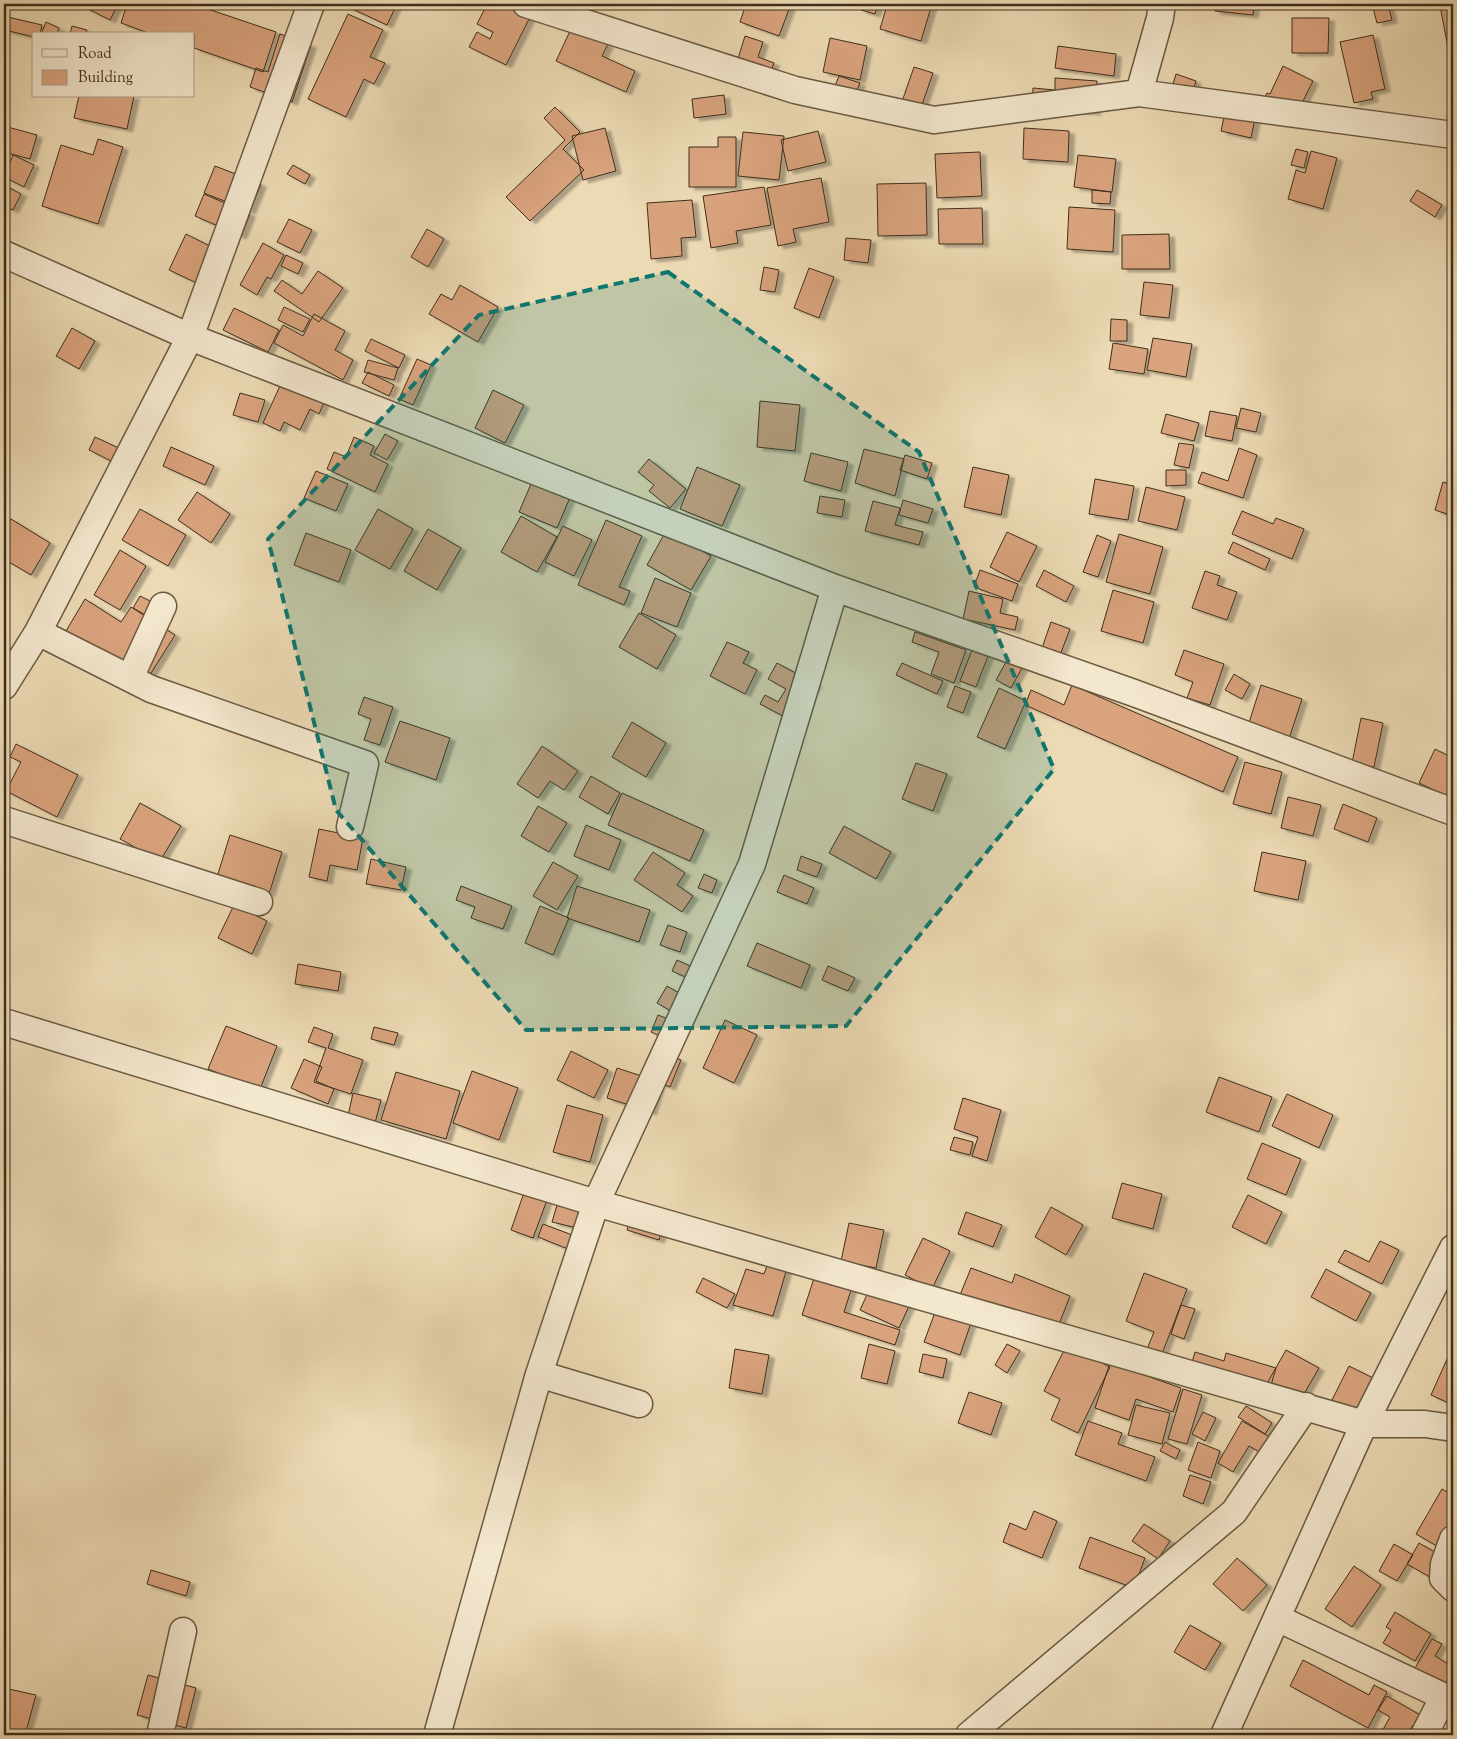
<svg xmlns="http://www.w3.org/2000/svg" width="1457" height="1739" viewBox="0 0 1457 1739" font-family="'Sorts Mill Goudy',serif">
  <defs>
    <filter id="shadow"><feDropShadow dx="5.5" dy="3" stdDeviation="1" flood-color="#0004"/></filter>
  </defs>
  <rect width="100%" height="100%" fill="#ecdab4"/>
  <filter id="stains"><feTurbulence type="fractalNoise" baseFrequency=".004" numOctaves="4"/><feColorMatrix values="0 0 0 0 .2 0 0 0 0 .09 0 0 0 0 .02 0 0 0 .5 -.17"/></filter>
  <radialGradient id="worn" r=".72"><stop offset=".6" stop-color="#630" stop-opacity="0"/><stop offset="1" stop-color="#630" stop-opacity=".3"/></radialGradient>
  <path fill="#d9a37d" stroke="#3f2f1c" filter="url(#shadow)" d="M86 4H118L110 20 84 7Z
    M127 4H193L276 32 263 72 194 48V34H151L121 23Z
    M350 4H397L387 25 348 7Z
    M487 4H504L530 17 506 65 469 47 477 32 490 39 493 32 477 24Z
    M746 4H791L779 36 740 22Z
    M863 4H878L875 14 861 10Z
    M894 4H932L921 41 880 29 887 5 893 7Z
    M1216 4H1254L1253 15 1215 11Z
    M1372 4H1388L1392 20 1377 23Z
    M1453 4V62L1451 63 1440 6Z
    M348 14 383 30 370 57 385 63 374 84 364 79 346 117 308 99Z
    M8 17 42 25 40 34H34V37L5 30Z
    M1292 18H1329L1328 53H1292Z
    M46 22 59 28 57 34H41Z
    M72 26 87 30 86 34H70Z
    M571 29 608 44 602 56 635 71 626 92 556 61Z
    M280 34 311 45 292 102 250 87 256 68 268 72Z
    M1373 35 1385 89 1371 92 1373 99 1354 103 1340 42Z
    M745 36 763 42 758 57 774 63 769 76 736 65Z
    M830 38 867 46 860 80 823 72Z
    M1058 46 1116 54 1114 76 1055 68Z
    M1283 66 1313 81 1298 111 1260 109 1267 93 1270 94Z
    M914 67 933 73 918 116 899 110Z
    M1176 74 1196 81 1189 106 1168 100Z
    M839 76 860 83 854 98 833 91Z
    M1055 78 1097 81 1095 112 1032 107 1033 88 1055 90Z
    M724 95 726 114 694 118 692 99Z
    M79 96H134L127 129 74 118Z
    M555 107 580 132 563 149 584 170 530 221 506 197 565 140 544 118Z
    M1225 112 1255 118 1251 138 1221 131Z
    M4 126 37 135 30 159 4 152Z
    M605 128 616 171 583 180 572 136Z
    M1024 128 1069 131 1068 162 1023 159Z
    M818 131 826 162 788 171 781 140Z
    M743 132 784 136 779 180 738 176Z
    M718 137H736V187H689V147H718Z
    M98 139 123 147 98 224 42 206 61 145 93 155Z
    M1296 149 1308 152 1304 168 1291 165Z
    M1311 151 1337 158 1323 209 1288 199 1296 170 1305 173Z
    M980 152 982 196 937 198 935 154Z
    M13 155 34 165 24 187 4 177Z
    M1078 155 1116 159 1112 192 1074 187Z
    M293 165 310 175 305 184 287 174Z
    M215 166 261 184 250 211 204 193Z
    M821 178 829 222 793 229 796 242 778 246 767 188Z
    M926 183 927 235 878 236 877 184Z
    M4 185 21 194 13 210 4 206Z
    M764 187 771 225 736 231 738 243 711 248 703 196Z
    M1092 190 1111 192 1110 204 1092 203Z
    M1417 190 1442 205 1435 217 1410 201Z
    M204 194 250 214 241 236 195 216Z
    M692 200 696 237 681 238 682 256 651 259 647 203Z
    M1069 207 1115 210 1113 252 1067 249Z
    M982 208 983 244H939L938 209Z
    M289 219 312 230 300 253 277 242Z
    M427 229 444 239 428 267 411 257Z
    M186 234 220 251 203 286 169 270Z
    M1169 234 1170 269H1122V235Z
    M846 238 871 240 868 263 844 260Z
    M263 243 284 255 271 279 267 277 257 295 240 285Z
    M286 255 303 263 298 274 281 266Z
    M764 267 779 270 775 292 760 290Z
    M809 268 834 277 819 318 794 308Z
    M318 271 343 288 319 322 274 291 282 280 302 294Z
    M1144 282 1173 285 1169 318 1140 315Z
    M460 285 498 307 478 342 429 314 441 294 452 300Z
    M284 307 310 319 303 332 278 320Z
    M234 308 279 330 268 352 223 330Z
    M314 314 345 331 335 350 353 360 343 380 274 343 283 325 303 336Z
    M1111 319 1127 320V341H1110Z
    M72 328 95 341 79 369 56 356Z
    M1153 338 1192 344 1186 377 1147 370Z
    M371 339 405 355 399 368 365 351Z
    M1113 343 1148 349 1144 374 1109 369Z
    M417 359 431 365 413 405 399 399Z
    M368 360 398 368 394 380 364 372Z
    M368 372 394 385 389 396 362 383Z
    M285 375 327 395 319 414 310 409 300 430 284 422 280 431 263 423Z
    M493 390 524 405 505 443 475 428Z
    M240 393 265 400 258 422 233 415Z
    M760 401 800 405 795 451 757 447Z
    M1241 408 1261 413 1256 432 1236 428Z
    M1210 411 1237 416 1232 441 1205 436Z
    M1166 414 1199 423 1194 441 1161 433Z
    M385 434 398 441 387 460 374 453Z
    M95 437 123 450 117 464 89 450Z
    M354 437 374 446 370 455 388 464 375 492 327 469 334 452 346 457Z
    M1179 443 1194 445 1189 468 1174 465Z
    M171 447 214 466 205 485 163 466Z
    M1239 448 1257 455 1243 498 1198 483 1202 472 1228 481Z
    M864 449 904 459 895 496 855 483Z
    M811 453 848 462 841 491 804 481Z
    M905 455 932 463 927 479 900 470Z
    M649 459 686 489 670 508 649 491 654 485 638 472Z
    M697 467 740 485 722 526 680 509Z
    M973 467 1009 475 1001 515 964 507Z
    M1166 470H1186V485L1166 486Z
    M316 471 348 484 336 511 304 498Z
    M534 477 572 493 557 528 519 512Z
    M1095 479 1134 486 1128 520 1089 514Z
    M1443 482 1453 485V516L1435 510Z
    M1146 487 1185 497 1177 530 1138 521Z
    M197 492 230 514 211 543 178 520Z
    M820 496 845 500 842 517 817 513Z
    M903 500 933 509 928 523 899 515Z
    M873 501 900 508 895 525 923 532 919 545 865 531Z
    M140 509 186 535 168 566 122 540Z
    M378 509 413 529 390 569 355 550Z
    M1242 511 1273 524 1276 518 1304 529 1292 559 1232 534Z
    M521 516 557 537 537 572 501 552Z
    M11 519 50 543 31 575 4 559V531Z
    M606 520 642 536 619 587 630 591 624 605 578 585Z
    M563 526 592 540 574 576 545 562Z
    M428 529 461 548 437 590 404 571Z
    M666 531 711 556 691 590 647 565Z
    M1007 532 1037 546 1019 582 990 567Z
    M306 533 351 550 339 582 294 565Z
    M1119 534 1163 547 1150 594 1106 582Z
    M1097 535 1111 541 1098 577 1083 572Z
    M1233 542 1270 559 1265 570 1228 553Z
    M120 550 146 566 120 610 94 595Z
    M980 570 1018 584 1012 601 974 587Z
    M1044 570 1074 586 1066 602 1036 586Z
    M1205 571 1220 576 1217 585 1237 592 1227 620 1192 608Z
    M655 578 691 593 677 627 641 613Z
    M1113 590 1154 602 1143 643 1101 631Z
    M969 591 1003 599 1000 613 1018 617 1015 630 963 619Z
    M140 596 156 604 149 617 133 608Z
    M85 599 121 622 131 607 175 635 146 681 66 631Z
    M639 613 676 635 657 669 619 647Z
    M1051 622 1070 629 1060 655 1042 648Z
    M915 632 966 650 954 683 931 674 939 652 912 642Z
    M727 642 749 652 743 663 757 670 745 694 710 676Z
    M972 650 988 656 976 687 960 681Z
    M1184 650 1224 664 1210 705 1187 698 1193 682 1175 675Z
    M1007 660 1022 668 1011 688 996 680Z
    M777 663 816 684 794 722 760 704 765 695 778 702 786 689 768 679Z
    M902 663 943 681 937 694 896 675Z
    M1234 674 1250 684 1242 699 1225 690Z
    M1072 685 1238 757 1223 792 1025 705 1031 690 1064 705Z
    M1261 685 1302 699 1288 742 1247 729Z
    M955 686 971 692 963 713 947 707Z
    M999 688 1026 701 1005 749 977 737Z
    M364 697 393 707 380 745 364 740 371 719 358 714Z
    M1361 718 1383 723 1374 767 1352 763Z
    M400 721 450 738 436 780 385 762Z
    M632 722 666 743 646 777 612 757Z
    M16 744 78 775 57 817 6 791 21 762 10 757Z
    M542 746 578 771 564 790 550 781 538 798 517 784Z
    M1435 749 1453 758V799L1419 783Z
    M1245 762 1282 772 1271 814 1233 804Z
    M916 763 947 774 933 811 902 799Z
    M591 776 620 793 608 814 579 797Z
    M622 793 704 830 690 861 608 825Z
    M1288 797 1321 805 1313 836 1281 828Z
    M140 803 181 826 160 861 120 839Z
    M1343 804 1377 818 1368 842 1334 829Z
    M538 806 567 823 549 852 521 836Z
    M586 825 621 840 609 870 574 856Z
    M844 826 891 852 876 879 829 853Z
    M319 829 363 838 357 870 330 865 327 881 309 877Z
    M230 835 282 852 269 894 217 877Z
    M653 852 685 873 677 885 693 896 682 912 634 880Z
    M1262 852 1306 861 1298 900 1254 891Z
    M801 856 822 864 817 877 797 870Z
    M371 859 406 867 401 890 366 884Z
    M553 862 578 876 557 910 533 896Z
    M704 874 717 880 712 893 698 888Z
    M784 875 814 888 807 904 777 892Z
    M461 886 512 906 503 929 471 918 475 907 456 900Z
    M577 886 650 910 639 942 567 918Z
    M234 905 267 921 252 954 218 938Z
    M540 906 569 918 553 955 525 943Z
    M668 925 687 932 680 952 660 945Z
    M757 943 810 965 801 988 747 966Z
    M677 960 708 974 703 985 672 971Z
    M298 964 341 972 338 991 295 984Z
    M828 966 855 978 848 991 822 980Z
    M667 986 696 1003 686 1020 657 1003Z
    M658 1015 683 1025 675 1043 651 1032Z
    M725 1020 757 1035 734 1083 703 1068Z
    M226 1026 277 1046 260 1089 208 1069Z
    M314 1027 333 1034 328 1048 363 1060 351 1094 314 1082 326 1048 308 1042Z
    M374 1027 398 1033 394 1045 371 1039Z
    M652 1049 681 1060 670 1087 641 1075Z
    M571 1051 608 1070 594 1098 557 1080Z
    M304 1059 322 1067 316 1081 334 1089 328 1104 291 1088Z
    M617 1068 660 1082 651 1112 607 1098Z
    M472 1071 518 1088 499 1140 453 1123Z
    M396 1072 460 1091 446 1139 381 1120Z
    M1219 1077 1272 1097 1259 1132 1206 1112Z
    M353 1093 381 1100 375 1123 348 1116Z
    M1287 1094 1333 1115 1319 1148 1272 1126Z
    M963 1098 1001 1110 987 1161 972 1156 978 1137 954 1129Z
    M567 1105 603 1115 590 1162 553 1152Z
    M954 1137 973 1142 970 1155 950 1150Z
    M1262 1143 1301 1159 1286 1195 1247 1179Z
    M1122 1183 1162 1194 1153 1229 1112 1218Z
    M527 1184 550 1192 533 1238 511 1230Z
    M1248 1195 1282 1212 1266 1244 1232 1227Z
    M559 1198 583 1205 577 1228 552 1222Z
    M1051 1207 1083 1225 1066 1255 1035 1237Z
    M966 1212 1002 1225 993 1247 958 1234Z
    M632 1215 663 1226 659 1240 627 1230Z
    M849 1223 884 1230 876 1268 841 1261Z
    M543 1224 588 1241 583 1255 538 1237Z
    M923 1238 950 1251 932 1289 905 1275Z
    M1380 1241 1399 1250 1382 1284 1338 1262 1345 1250 1369 1262Z
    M768 1263 787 1268 773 1316 733 1305 746 1269 764 1274Z
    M971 1268 1012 1283 1015 1274 1070 1296 1056 1332 960 1295Z
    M1326 1269 1371 1293 1356 1321 1311 1297Z
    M816 1272 853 1284 844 1312 900 1330 895 1345 802 1315Z
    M1144 1273 1187 1289 1160 1359 1145 1354 1154 1332 1126 1321Z
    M703 1278 735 1294 727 1308 696 1292Z
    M870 1288 909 1306 899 1328 860 1310Z
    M1181 1305 1195 1309 1184 1339 1171 1334Z
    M937 1307 972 1320 960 1355 924 1342Z
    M869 1344 895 1351 887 1384 861 1378Z
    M1007 1344 1020 1351 1007 1373 995 1365Z
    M1066 1346 1110 1367 1078 1433 1051 1420 1060 1399 1044 1391Z
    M1452 1348 1453 1349V1405L1431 1395Z
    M735 1349 769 1355 762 1394 729 1388Z
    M1286 1350 1319 1368 1297 1406 1265 1387Z
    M1195 1352 1224 1361 1226 1353 1276 1368 1269 1392 1190 1369Z
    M923 1354 947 1359 943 1378 919 1372Z
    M1110 1363 1181 1388 1173 1412 1136 1399 1129 1420 1095 1408Z
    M1349 1366 1387 1385 1365 1429 1327 1410Z
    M1183 1389 1202 1395 1187 1444 1168 1439Z
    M969 1392 1002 1403 991 1435 958 1423Z
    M1136 1405 1170 1413 1162 1444 1128 1435Z
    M1246 1406 1272 1423 1265 1434 1238 1417Z
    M1203 1412 1216 1418 1205 1441 1192 1434Z
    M1088 1421 1122 1433 1118 1444 1155 1457 1146 1481 1075 1455Z
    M1242 1421 1280 1443 1271 1459 1249 1446 1233 1472 1218 1463Z
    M1165 1442 1180 1450 1176 1459 1160 1451Z
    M1198 1442 1220 1451 1211 1478 1188 1470Z
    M1190 1475 1211 1482 1203 1504 1183 1496Z
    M1442 1489 1453 1495V1541L1447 1552 1416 1534Z
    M1034 1511 1057 1521 1042 1558 1003 1542 1010 1523 1026 1530Z
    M1144 1524 1170 1541 1158 1559 1132 1541Z
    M1090 1537 1145 1558 1134 1588 1079 1568Z
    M1419 1543 1447 1559 1435 1580 1407 1564Z
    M1394 1544 1413 1555 1397 1581 1379 1571Z
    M1237 1558 1267 1585 1243 1611 1213 1584Z
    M1354 1566 1381 1585 1352 1627 1325 1609Z
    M151 1570 190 1582 186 1596 147 1584Z
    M1395 1612 1431 1634 1415 1661 1383 1643 1391 1630 1386 1627Z
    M1190 1625 1221 1643 1205 1670 1174 1652Z
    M1432 1639 1442 1644 1435 1656 1453 1667V1680L1445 1695 1411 1675Z
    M1303 1660 1369 1695 1374 1685 1387 1692 1368 1728 1290 1686Z
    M148 1675 196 1688 186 1728 137 1715Z
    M4 1688 36 1695 25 1735H4Z
    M1387 1696 1429 1720 1423 1731 1413 1725 1407 1735H1380L1390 1717 1378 1710Z"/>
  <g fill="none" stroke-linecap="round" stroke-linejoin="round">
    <defs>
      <path id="street" d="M526 4 795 90 934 120 1139 93 1453 135
        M1139 93 1160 18 1162 4
        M4 254 190 337 835 588 1134 693 1453 812
        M38 632 151 689 365 764 350 827
        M130 678 163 606
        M4 686 38 632 190 337 311 4
        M4 820 259 902
        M4 1022 596 1203 1364 1424H1425L1453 1428
        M539 1374 639 1404
        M1453 1539 1444 1564 1443 1578 1453 1588
        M1277 1618 1453 1701
        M160 1735 183 1631
        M437 1735 539 1374 596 1203 752 864 835 588
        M969 1735 1234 1512 1306 1406
        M1224 1735 1364 1424 1453 1248
        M1424 1735 1444 1696"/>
    </defs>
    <use href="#street" stroke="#6a5a42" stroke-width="29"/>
    <use href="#street" stroke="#f3e7ce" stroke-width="26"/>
  </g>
  <path fill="#0f766e" fill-opacity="0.2" stroke="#0f766e" stroke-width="4" stroke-dasharray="10 6" stroke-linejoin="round" d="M668 272 919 452 1054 769 846 1026 526 1030 336 810 268 539 479 315Z"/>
  <rect width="1457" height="1739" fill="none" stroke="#ecdab4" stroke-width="20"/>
  <rect x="5" y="5" width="1447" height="1729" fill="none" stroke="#3f2f1c" stroke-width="2.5"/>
  <rect x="10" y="10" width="1437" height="1719" fill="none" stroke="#3f2f1c"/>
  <rect x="32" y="32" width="162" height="65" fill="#f3e7ce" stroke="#ab9d87"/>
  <rect x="42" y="49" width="25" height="8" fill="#f3e7ce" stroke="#ab9d87"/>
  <text x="78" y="58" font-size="15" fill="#3f2f1c">Road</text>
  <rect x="42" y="70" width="25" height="15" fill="#d9a37d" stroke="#ab9d87"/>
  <text x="78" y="82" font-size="15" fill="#3f2f1c">Building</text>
  <rect width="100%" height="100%" filter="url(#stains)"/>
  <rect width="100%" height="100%" fill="url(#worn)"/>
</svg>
